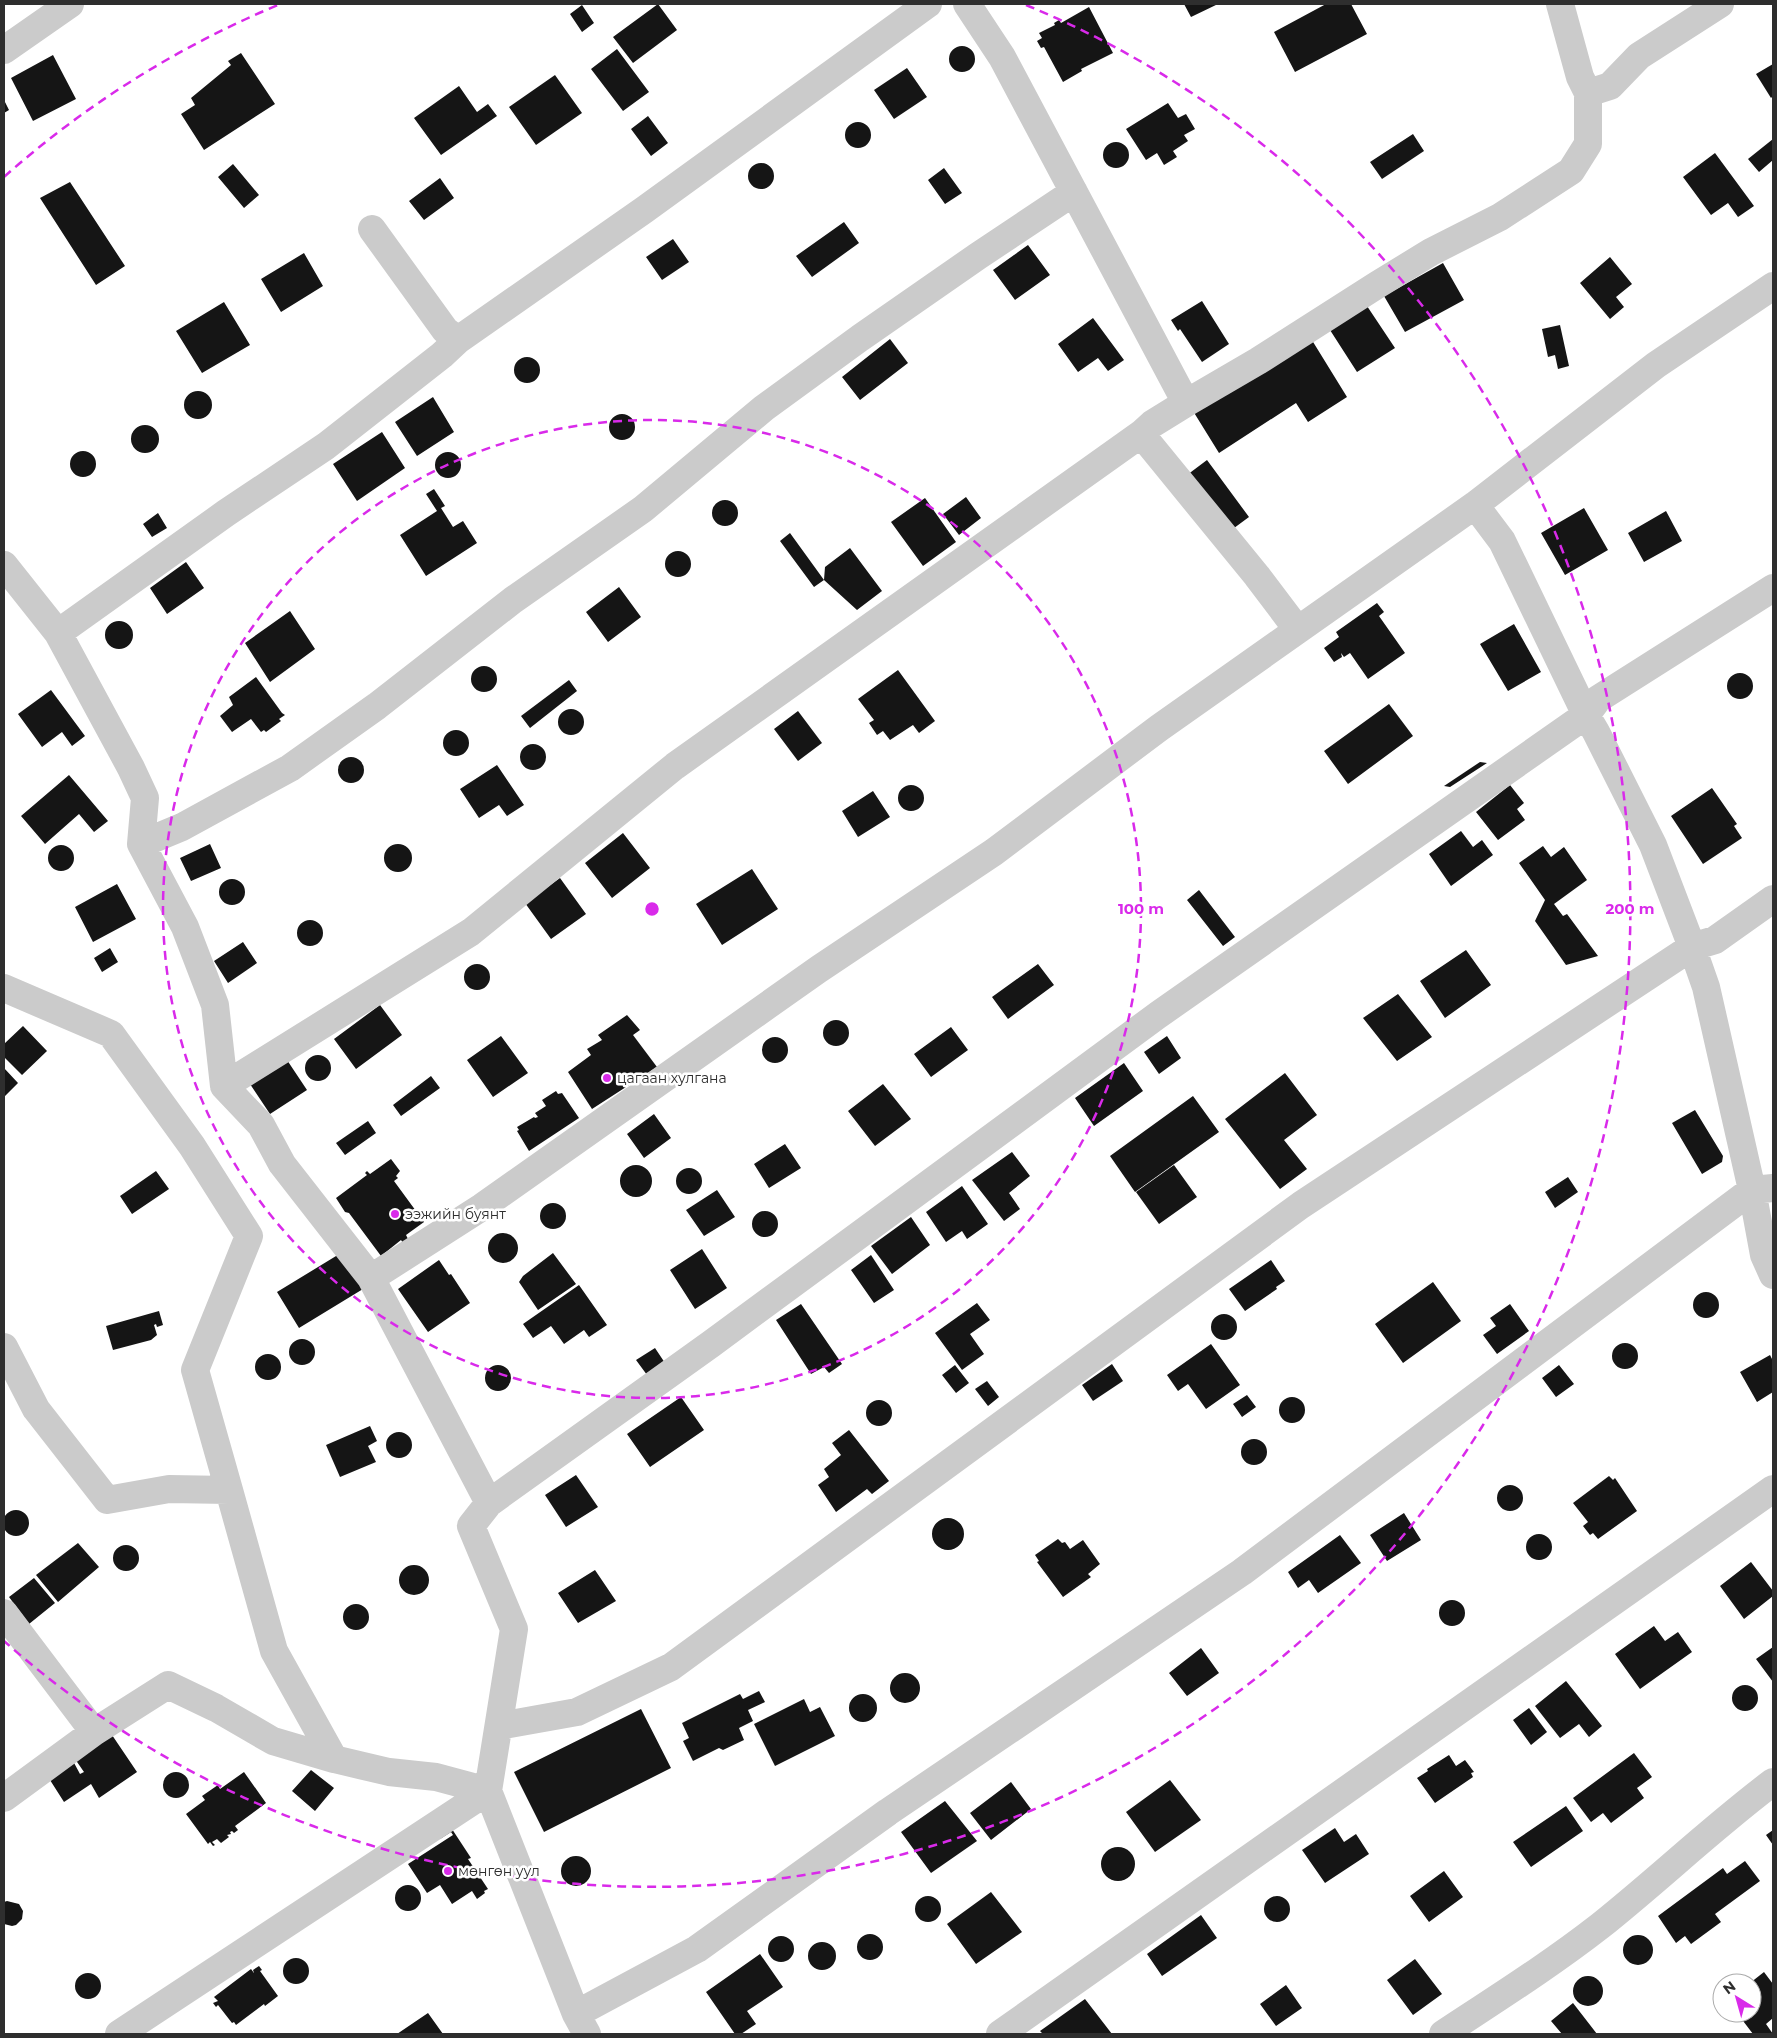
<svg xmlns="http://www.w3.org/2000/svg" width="1777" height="2038" viewBox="0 0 1777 2038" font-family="Montserrat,sans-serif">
  <rect width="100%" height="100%" fill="#fff"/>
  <path fill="#151515" d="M658 4 677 30 633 63 613 37Z
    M1184 4H1218L1191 17Z
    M1326 4H1351L1367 34 1295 72 1274 32Z
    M582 5 594 23 582 32 570 14Z
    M1089 7 1113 53 1081 69 1082 71 1063 82 1044 47 1041 48 1037 41 1042 38 1039 33 1055 25 1054 23 1059 20 1061 23Z
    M949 59a13 13 0 1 1 26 0a13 13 0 1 1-26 0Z
    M617 49 649 92 623 111 591 69Z
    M241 53 275 104 204 150 181 114 195 105 191 98 231 65 228 61Z
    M53 55 76 99 33 121 11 78Z
    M1773 64V96L1771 98 1756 74Z
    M907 68 927 97 894 119 874 90Z
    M555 75 582 113 536 145 509 107Z
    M459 86 477 112 488 104 497 116 441 155 414 118Z
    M4 100 9 110 4 113Z
    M1168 103 1178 118 1186 114 1195 129 1184 135 1188 141 1173 151 1177 157 1164 165 1157 153 1146 160 1126 129Z
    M648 116 668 143 651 156 631 129Z
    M845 135a13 13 0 1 1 26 0a13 13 0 1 1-26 0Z
    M1413 134 1424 151 1382 179 1370 162Z
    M1773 139V160L1759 172 1748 159Z
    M1103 155a13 13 0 1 1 26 0a13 13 0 1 1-26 0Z
    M1715 153 1754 206 1738 217 1728 203 1711 215 1683 177Z
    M748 176a13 13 0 1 1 26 0a13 13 0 1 1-26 0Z
    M233 164 259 195 244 208 218 177Z
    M944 168 962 193 945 204 928 180Z
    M440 178 454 198 424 220 409 201Z
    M70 182 125 266 96 285 40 198Z
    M844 222 859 243 812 277 796 256Z
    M673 239 689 262 662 280 646 257Z
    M1028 245 1050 275 1015 300 993 270Z
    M304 253 323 286 281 312 261 279Z
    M1610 257 1632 284 1616 297 1624 307 1610 319 1580 283Z
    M1443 263 1464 300 1405 332 1384 296Z
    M1202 301 1229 344 1202 362 1180 329 1178 331 1171 320Z
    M224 302 250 345 202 373 176 331Z
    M1367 306 1395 348 1357 372 1330 330Z
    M1093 318 1124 360 1108 371 1098 358 1078 372 1058 344Z
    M1560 325 1569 366 1558 369 1555 355 1548 357 1542 329Z
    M1310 337 1347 397 1308 422 1296 403 1219 453 1193 411Z
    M890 339 908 363 860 400 842 377Z
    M514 370a13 13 0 1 1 26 0a13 13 0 1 1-26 0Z
    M184 405a14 14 0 1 1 28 0a14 14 0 1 1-28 0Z
    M433 397 454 432 417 456 395 422Z
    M609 427a13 13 0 1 1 26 0a13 13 0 1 1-26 0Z
    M131 439a14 14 0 1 1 28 0a14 14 0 1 1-28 0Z
    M382 432 405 468 357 501 333 464Z
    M70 464a13 13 0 1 1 26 0a13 13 0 1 1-26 0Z
    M435 465a13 13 0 1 1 26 0a13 13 0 1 1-26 0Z
    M1207 460 1249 517 1230 531 1187 475Z
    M434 489 445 506 441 508 453 527 463 521 477 543 426 576 400 535 437 511 426 494Z
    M966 497 981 518 959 535 943 514Z
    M925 498 956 542 923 566 891 522Z
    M712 513a13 13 0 1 1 26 0a13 13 0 1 1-26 0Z
    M1584 508 1608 550 1565 575 1541 533Z
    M1666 511 1682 541 1644 562 1628 533Z
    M158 513 167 528 152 537 143 524Z
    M790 533 824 580 814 587 780 541Z
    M850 548 882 591 857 610 824 580 825 567Z
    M665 564a13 13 0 1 1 26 0a13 13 0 1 1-26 0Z
    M186 562 204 588 167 614 150 588Z
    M619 587 641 617 608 642 586 612Z
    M1377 603 1384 612 1379 616 1405 653 1368 679 1350 653 1344 657 1341 653 1342 657 1334 662 1324 648 1339 637 1336 632Z
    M290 611 315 649 270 682 245 643Z
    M105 635a14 14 0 1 1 28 0a14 14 0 1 1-28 0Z
    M1514 624 1541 672 1508 691 1480 644Z
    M471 679a13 13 0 1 1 26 0a13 13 0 1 1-26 0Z
    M898 670 935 721 919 733 913 725 890 740 883 731 877 735 869 723 874 720 858 699Z
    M1727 686a13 13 0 1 1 26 0a13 13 0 1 1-26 0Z
    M256 677 282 713 285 715 279 719 281 721 266 732 264 730 261 732 251 719 232 732 220 716 233 705 229 697Z
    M569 680 577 691 530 728 521 716Z
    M51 690 85 736 72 746 62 732 42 747 18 714Z
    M1389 704 1413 736 1348 784 1324 751Z
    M558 722a13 13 0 1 1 26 0a13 13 0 1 1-26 0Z
    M798 711 822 743 798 761 774 729Z
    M443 743a13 13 0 1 1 26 0a13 13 0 1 1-26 0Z
    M520 757a13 13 0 1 1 26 0a13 13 0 1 1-26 0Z
    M338 770a13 13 0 1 1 26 0a13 13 0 1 1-26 0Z
    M1480 762 1487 763 1450 787 1444 786Z
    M497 765 524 805 507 816 499 805 479 818 460 789Z
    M69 775 108 821 94 832 79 814 45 844 21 816Z
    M1510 785 1524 803 1517 809 1525 820 1498 840 1476 812Z
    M898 798a13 13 0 1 1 26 0a13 13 0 1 1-26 0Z
    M1712 788 1737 824 1734 826 1742 838 1703 864 1671 816Z
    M873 791 890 817 858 837 842 811Z
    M1461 831 1473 847 1482 840 1493 855 1451 886 1429 854Z
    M623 833 650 868 612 898 585 863Z
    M210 844 221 868 191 881 180 858Z
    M384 858a14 14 0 1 1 28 0a14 14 0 1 1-28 0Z
    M48 858a13 13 0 1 1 26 0a13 13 0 1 1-26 0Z
    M1543 846 1551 857 1564 847 1587 880 1554 904 1563 916 1567 914 1598 956 1566 965 1535 921 1545 900 1519 863Z
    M752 869 778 909 722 945 696 904Z
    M560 878 586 914 551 939 525 903Z
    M219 892a13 13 0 1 1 26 0a13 13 0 1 1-26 0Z
    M117 884 136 919 93 942 75 907Z
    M1199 890 1235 937 1223 946 1187 900Z
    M297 933a13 13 0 1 1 26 0a13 13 0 1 1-26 0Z
    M243 942 257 963 228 983 214 961Z
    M110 948 118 962 102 972 94 958Z
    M1466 950 1491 985 1445 1018 1420 981Z
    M1038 964 1054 985 1008 1019 992 997Z
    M464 977a13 13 0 1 1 26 0a13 13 0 1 1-26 0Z
    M1398 994 1432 1037 1397 1061 1363 1018Z
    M380 1005 402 1035 356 1069 334 1039Z
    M627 1015 640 1030 633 1035 657 1067 592 1109 568 1072 591 1055 587 1049 602 1040 598 1035Z
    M823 1033a13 13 0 1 1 26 0a13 13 0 1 1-26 0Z
    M23 1026 47 1051 22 1075 4 1057V1044Z
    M951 1027 968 1050 931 1077 914 1054Z
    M501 1036 528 1073 493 1097 467 1060Z
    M1167 1036 1181 1058 1159 1074 1144 1052Z
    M762 1050a13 13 0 1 1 26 0a13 13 0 1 1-26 0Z
    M305 1068a13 13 0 1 1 26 0a13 13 0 1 1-26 0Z
    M287 1060 307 1090 270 1114 250 1084Z
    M1124 1063 1143 1091 1094 1126 1075 1098Z
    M4 1068 18 1083 4 1097Z
    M1285 1073 1317 1115 1284 1140 1307 1169 1280 1189 1225 1119Z
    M431 1076 440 1088 401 1116 393 1105Z
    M883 1084 911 1119 875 1146 848 1111Z
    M556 1091 558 1094 562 1093 579 1118 529 1151 517 1131 519 1130 517 1127 534 1117 535 1118 538 1117 535 1113 546 1106 542 1100Z
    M1193 1096 1219 1132 1135 1192 1110 1156Z
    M1695 1110 1723 1156 1722 1162 1702 1174 1672 1123Z
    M654 1114 671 1138 644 1158 627 1134Z
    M368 1121 376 1133 345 1155 336 1143Z
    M785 1144 801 1168 769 1188 754 1164Z
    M1012 1152 1030 1176 1009 1193 1020 1209 1004 1221 972 1180Z
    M391 1159 400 1171 396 1176 398 1178 394 1181 424 1222 406 1235 408 1239 403 1243 401 1240 381 1256 349 1213 345 1212 336 1198 367 1175 365 1173 367 1171 370 1174Z
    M620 1181a16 16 0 1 1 32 0a16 16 0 1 1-32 0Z
    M1174 1165 1197 1197 1159 1224 1136 1192Z
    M676 1181a13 13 0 1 1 26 0a13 13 0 1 1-26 0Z
    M156 1171 169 1189 132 1214 120 1196Z
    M1568 1177 1578 1192 1555 1208 1545 1192Z
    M962 1186 988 1224 967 1239 962 1231 946 1242 926 1212Z
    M717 1190 735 1217 704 1236 686 1210Z
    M540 1216a13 13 0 1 1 26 0a13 13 0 1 1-26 0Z
    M752 1224a13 13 0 1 1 26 0a13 13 0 1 1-26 0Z
    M911 1217 930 1245 892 1274 871 1246Z
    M488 1248a15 15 0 1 1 30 0a15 15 0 1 1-30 0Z
    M702 1249 727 1288 695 1309 670 1270Z
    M341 1253 363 1289 299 1328 277 1292Z
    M553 1253 576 1284 538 1310 519 1282 523 1276Z
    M871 1255 894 1290 874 1303 851 1270Z
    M439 1260 449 1275 451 1274 470 1303 428 1332 398 1289Z
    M1271 1260 1285 1281 1276 1287 1277 1289 1245 1311 1229 1289Z
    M1433 1282 1461 1321 1403 1363 1375 1324Z
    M579 1285 607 1325 589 1337 584 1330 564 1344 551 1326 533 1338 523 1324Z
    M1693 1305a13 13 0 1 1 26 0a13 13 0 1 1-26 0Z
    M977 1303 990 1320 970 1334 984 1354 962 1370 935 1333Z
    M801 1304 842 1364 829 1373 824 1367 811 1374 776 1320Z
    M1510 1304 1529 1331 1497 1354 1483 1335 1496 1326 1490 1318Z
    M159 1311 163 1325 157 1327 156 1324 154 1325 157 1335 151 1340 113 1350 106 1326Z
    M1211 1327a13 13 0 1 1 26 0a13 13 0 1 1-26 0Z
    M289 1352a13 13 0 1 1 26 0a13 13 0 1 1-26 0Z
    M1612 1356a13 13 0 1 1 26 0a13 13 0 1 1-26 0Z
    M1211 1344 1240 1385 1206 1409 1188 1384 1178 1391 1167 1375Z
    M655 1348 667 1366 650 1379 636 1360Z
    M255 1367a13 13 0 1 1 26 0a13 13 0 1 1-26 0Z
    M1770 1355 1773 1361V1392L1757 1402 1740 1372Z
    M1112 1364 1123 1381 1093 1401 1082 1385Z
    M955 1365 969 1383 956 1393 942 1375Z
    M1559 1365 1574 1384 1556 1397 1542 1378Z
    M485 1378a13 13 0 1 1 26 0a13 13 0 1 1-26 0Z
    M987 1381 999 1397 988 1406 975 1389Z
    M1247 1395 1256 1407 1242 1417 1233 1404Z
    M681 1397 704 1430 650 1467 627 1434Z
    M1279 1410a13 13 0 1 1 26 0a13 13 0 1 1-26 0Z
    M866 1413a13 13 0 1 1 26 0a13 13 0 1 1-26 0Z
    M370 1426 377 1441 368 1446 376 1462 340 1477 326 1445Z
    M849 1430 889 1481 872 1494 867 1489 836 1512 818 1485 829 1477 824 1469 841 1455 832 1443Z
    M386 1445a13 13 0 1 1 26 0a13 13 0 1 1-26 0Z
    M1241 1452a13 13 0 1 1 26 0a13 13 0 1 1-26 0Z
    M576 1475 598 1507 566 1527 545 1495Z
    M1609 1476 1613 1480 1615 1478 1637 1511 1598 1539 1593 1533 1590 1535 1583 1526 1588 1522 1573 1503Z
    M1497 1498a13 13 0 1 1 26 0a13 13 0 1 1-26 0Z
    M3 1523a13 13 0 1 1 26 0a13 13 0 1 1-26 0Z
    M1404 1513 1421 1540 1387 1561 1370 1535Z
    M932 1534a16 16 0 1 1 32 0a16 16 0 1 1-32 0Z
    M1526 1547a13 13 0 1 1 26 0a13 13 0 1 1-26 0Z
    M1340 1535 1361 1563 1318 1593 1309 1580 1298 1588 1288 1572Z
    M1058 1539 1062 1543 1065 1542 1070 1549 1083 1540 1100 1564 1088 1574 1091 1577 1063 1597 1037 1562 1039 1561 1035 1555Z
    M78 1543 99 1567 58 1602 36 1575Z
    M113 1558a13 13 0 1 1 26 0a13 13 0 1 1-26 0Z
    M1751 1562 1773 1591V1596L1744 1619 1720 1586Z
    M399 1580a15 15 0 1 1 30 0a15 15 0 1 1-30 0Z
    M595 1570 616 1601 578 1623 558 1593Z
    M34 1578 55 1603 29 1624 9 1597Z
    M1439 1613a13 13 0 1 1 26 0a13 13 0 1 1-26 0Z
    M343 1617a13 13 0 1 1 26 0a13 13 0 1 1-26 0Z
    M1654 1626 1665 1641 1678 1632 1692 1652 1640 1689 1615 1654Z
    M1773 1647V1682L1756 1659Z
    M1201 1648 1219 1673 1187 1696 1169 1673Z
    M890 1688a15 15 0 1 1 30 0a15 15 0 1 1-30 0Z
    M1566 1681 1602 1726 1589 1737 1579 1724 1560 1738 1535 1706Z
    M1732 1698a13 13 0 1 1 26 0a13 13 0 1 1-26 0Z
    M759 1691 765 1702 748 1710 753 1721 739 1728 744 1740 723 1750 719 1748 693 1761 683 1741 689 1738 682 1723 740 1694 743 1699Z
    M849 1708a14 14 0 1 1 28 0a14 14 0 1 1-28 0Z
    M804 1699 810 1712 820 1707 835 1736 775 1766 754 1724Z
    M1529 1708 1547 1732 1531 1745 1513 1720Z
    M641 1709 671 1768 544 1832 514 1772Z
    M112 1735 137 1772 99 1798 91 1784 64 1802 50 1780 73 1761 80 1774 84 1772 75 1759Z
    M1634 1753 1652 1777 1637 1788 1644 1798 1611 1823 1603 1813 1591 1822 1573 1798Z
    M1449 1755 1456 1766 1465 1760 1474 1772 1471 1773 1473 1777 1435 1803 1417 1778 1428 1771 1427 1769Z
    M311 1770 334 1788 315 1811 292 1791Z
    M244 1772 266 1803 235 1826 238 1830 234 1833 232 1831 230 1832 231 1834 227 1835 229 1837 221 1843 217 1839 212 1842 215 1845 213 1846 210 1842 208 1844 186 1814 205 1800 202 1796 218 1785 220 1789Z
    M163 1785a13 13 0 1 1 26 0a13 13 0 1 1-26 0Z
    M1170 1780 1201 1820 1155 1852 1126 1812Z
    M1011 1782 1031 1809 991 1840 970 1813Z
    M945 1801 977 1841 931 1873 901 1832Z
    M1566 1806 1583 1831 1531 1867 1513 1842Z
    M450 1826 471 1858 468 1859 488 1889 484 1891 485 1893 477 1899 472 1891 452 1904 440 1885 427 1893 408 1864 453 1835 451 1832 440 1839Z
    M1335 1828 1344 1842 1356 1834 1369 1854 1325 1883 1302 1850Z
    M1773 1830V1845L1766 1835Z
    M1101 1864a17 17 0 1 1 34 0a17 17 0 1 1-34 0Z
    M561 1871a15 15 0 1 1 30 0a15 15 0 1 1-30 0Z
    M1745 1861 1760 1881 1715 1914 1721 1922 1691 1944 1685 1936 1676 1943 1658 1916 1723 1868 1727 1874Z
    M1444 1871 1463 1897 1429 1922 1410 1896Z
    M395 1898a13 13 0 1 1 26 0a13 13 0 1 1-26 0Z
    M991 1892 1022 1932 976 1964 947 1924Z
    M915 1909a13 13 0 1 1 26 0a13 13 0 1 1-26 0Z
    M1264 1909a13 13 0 1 1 26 0a13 13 0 1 1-26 0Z
    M7 1901 19 1904 23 1911 22 1919 16 1925 12 1926 4 1924V1902Z
    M1201 1915 1217 1938 1162 1976 1147 1954Z
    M857 1947a13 13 0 1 1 26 0a13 13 0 1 1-26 0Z
    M1623 1950a15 15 0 1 1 30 0a15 15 0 1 1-30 0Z
    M768 1949a13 13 0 1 1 26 0a13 13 0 1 1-26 0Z
    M808 1956a14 14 0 1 1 28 0a14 14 0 1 1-28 0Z
    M760 1954 783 1987 747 2011 756 2024 741 2034H735L706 1992Z
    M283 1971a13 13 0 1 1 26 0a13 13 0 1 1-26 0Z
    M1415 1959 1442 1994 1413 2015 1387 1980Z
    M259 1966 262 1970 260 1971 278 1996 265 2006 264 2004 236 2025 234 2022 232 2023 218 2005 216 2007 213 2003 218 2001 214 1997 251 1969 254 1973 253 1970Z
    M1764 1972 1773 1984V2018L1766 2024 1773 2034H1753L1737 2013H1752V1983H1750Z
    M75 1986a13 13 0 1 1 26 0a13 13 0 1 1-26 0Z
    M1573 1991a15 15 0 1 1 30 0a15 15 0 1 1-30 0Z
    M1286 1985 1302 2008 1276 2026 1260 2004Z
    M1085 1999 1112 2034H1043L1040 2031Z
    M1573 2003 1597 2034H1562L1551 2021Z
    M428 2013 443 2034H397Z"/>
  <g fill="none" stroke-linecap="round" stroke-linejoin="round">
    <path stroke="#cbcbcb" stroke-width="28" d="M1560 4 1580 77 1588 93 1610 86 1639 56 1720 4
      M4 50 70 4
      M372 229 445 330 458 340
      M1186 403 1258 361 1377 285 1431 252 1500 217 1571 171 1588 144V93
      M1141 434 1257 576 1297 629
      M1475 505 1502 541 1586 715 1596 732 1653 845 1692 947 1706 987 1752 1190 1764 1255 1773 1275
      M4 565 58 633 131 768 145 798 141 844 185 927 215 1005 224 1086 261 1125 282 1164 371 1278 489 1503 471 1526 514 1629 488 1791 119 2034
      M58 633 226 513 326 446 442 355 458 340 644 210 928 4
      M141 844 182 827 290 768 377 706 513 600 643 509 764 408 860 338 978 256 1074 192
      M4 988 111 1034 192 1146 249 1236 195 1370 229 1490
      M224 1086 471 932 675 766 1141 434 1152 424 1186 403 1002 57 967 4
      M371 1278 482 1207 819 969 994 852 1159 728 1475 505 1656 365 1773 286
      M4 1347 36 1409 107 1500 169 1489 229 1490 274 1651 334 1759
      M489 1503 711 1344 1158 1015 1586 715 1598 699 1773 588
      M4 1613 94 1732 168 1685 216 1708 273 1741 334 1759 389 1772 436 1777 488 1791 576 2014 587 2034
      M499 1726 577 1712 671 1667 1301 1205 1692 947 1715 940 1773 899
      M4 1798 94 1732
      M576 2014 697 1949 888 1812 1242 1572 1752 1190 1773 1188
      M1000 2034 1773 1489
      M1443 2034C1496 1999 1550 1965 1600 1926 1659 1879 1713 1827 1773 1782"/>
  </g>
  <g fill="none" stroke="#d92aea" stroke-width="2.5" stroke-dasharray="9 6">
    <circle cx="652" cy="909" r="489"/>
    <path d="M4 177A978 978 0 0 1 278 5M1026 5A978 978 0 1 1 4 1641"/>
  </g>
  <g fill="#d92aea" stroke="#fff" stroke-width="2">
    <circle cx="607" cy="1078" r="5"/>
    <circle cx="395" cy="1214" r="5"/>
    <circle cx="448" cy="1871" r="5"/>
  </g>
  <g text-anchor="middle" stroke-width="5" stroke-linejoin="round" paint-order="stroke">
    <g font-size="14" fill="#2e2e2e" stroke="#fff" text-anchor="start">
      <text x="617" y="1083">цагаан хулгана</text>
      <text x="405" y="1219">ээжийн буянт</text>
      <text x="458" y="1876">мөнгөн уул</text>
    </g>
  </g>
  <circle cx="652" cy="909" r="8" fill="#d92aea" stroke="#fff" stroke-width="2.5"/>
  <g font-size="15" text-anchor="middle" font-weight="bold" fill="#d92aea" stroke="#fff" stroke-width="5" stroke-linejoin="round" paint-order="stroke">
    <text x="1141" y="914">100 m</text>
    <text x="1630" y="914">200 m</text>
  </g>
  <rect width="1777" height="2038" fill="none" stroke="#2e2e2e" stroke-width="10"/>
  <g transform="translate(1737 1998) rotate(323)"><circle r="24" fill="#ffffff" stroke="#ababab"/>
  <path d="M0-4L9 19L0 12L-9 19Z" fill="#d92aea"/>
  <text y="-8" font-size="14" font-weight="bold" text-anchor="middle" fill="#2e2e2e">N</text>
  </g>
</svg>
